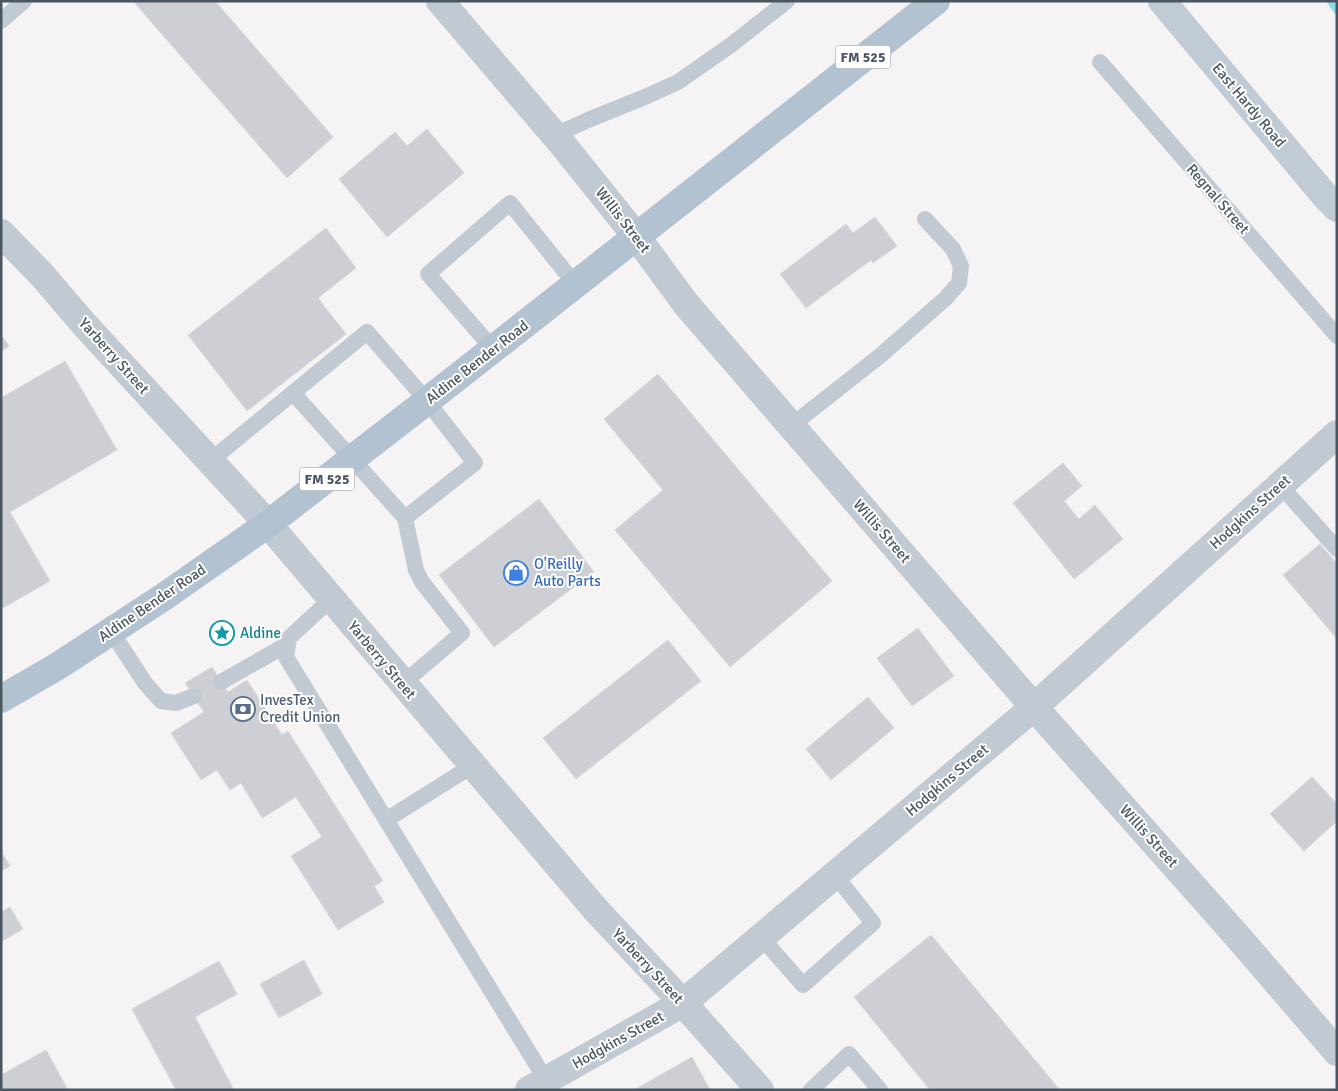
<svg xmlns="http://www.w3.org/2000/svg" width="1338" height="1091" viewBox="0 0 1338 1091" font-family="Signika,sans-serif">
  <rect width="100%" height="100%" fill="#f5f3f3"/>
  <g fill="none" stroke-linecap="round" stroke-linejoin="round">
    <path stroke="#90daee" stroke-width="8" d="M1331 1 1337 10"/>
  </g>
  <path fill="#cdcfd5" stroke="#d7d9de" d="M133 1H215L333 137 287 178Z
    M427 129 464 173 387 237 339 179 395 132 407 146Z
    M875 217 897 246 873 263 871 260 806 308 780 274 846 224 853 233Z
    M326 228 356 268 318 298 346 334 247 411 188 335Z
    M1 335 9 346 1 352Z
    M65 361 117 450 10 512 50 581 1 609V398Z
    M658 374 832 581 730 667 615 530 663 490 604 419Z
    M1063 463 1082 486 1064 501 1079 519 1095 505 1123 539 1074 579 1013 503Z
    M539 499 594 572 494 647 439 575Z
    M1320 544 1337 564V639L1283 575Z
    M918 628 954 676 912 706 877 658Z
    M668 640 701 681 576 779 543 738Z
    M212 667 228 692 247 680 282 735 288 731 383 881 374 886 384 902 338 930 291 856 322 837 296 797 262 818 241 783 230 790 217 770 201 780 171 733 204 712 185 683Z
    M868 697 894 728 831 780 806 749Z
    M1312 777 1337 804V821L1304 851 1270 814Z
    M1 851 10 866 1 871Z
    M10 907 23 929 1 942V912Z
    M931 935 1060 1090H930L854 997Z
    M304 960 322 994 279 1018 260 984Z
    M219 961 237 994 195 1017 234 1090H176L132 1009Z
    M46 1050 68 1090H1V1075Z
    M692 1057 710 1090H634Z"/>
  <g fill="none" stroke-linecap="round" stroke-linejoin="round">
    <path stroke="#c1cad2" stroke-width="16" d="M1 21 24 1
      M1100 62 1337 336
      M555 135 588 120 645 97 678 82 731 45 787 1
      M493 349 428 274 510 203 575 284
      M293 393 405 518 416 570 422 582 462 633 402 684
      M791 426 881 355 946 298 959 283 961 266 953 249 925 219
      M210 461 367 332 427 401 475 463 405 518
      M1280 485 1337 549
      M331 599 289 638 286 657 546 1080
      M111 631 145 683 161 701 176 703 194 696
      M221 682 288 644
      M386 820 472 766
      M761 937 803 985 873 923 835 875
      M811 1090 849 1054 880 1090"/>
    <path stroke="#c1cad2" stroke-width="28" d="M440 1 563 145 636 236 686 304 1034 707 1238 937 1337 1052
      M1 233 42 275 83 323 268 524 596 910 683 1003 760 1090
      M529 1090 683 1003 1034 707 1337 434"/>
    <path stroke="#c1cbd6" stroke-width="28" d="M1162 1 1326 197 1337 208"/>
    <path stroke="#b3c2d1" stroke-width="28" d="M1 699 58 666 165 596 268 524 427 401 936 1"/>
  </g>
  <defs>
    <symbol id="shop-ring" viewBox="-11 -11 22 22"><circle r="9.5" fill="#fff" stroke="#3f7fe0" stroke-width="1.5"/><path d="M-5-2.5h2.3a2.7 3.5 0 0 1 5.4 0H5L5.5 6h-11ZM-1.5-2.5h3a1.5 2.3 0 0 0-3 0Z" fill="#3f7fe0"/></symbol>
    <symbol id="sight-ring" viewBox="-11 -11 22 22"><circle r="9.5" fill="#fff" stroke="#0f9aa8" stroke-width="1.5"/><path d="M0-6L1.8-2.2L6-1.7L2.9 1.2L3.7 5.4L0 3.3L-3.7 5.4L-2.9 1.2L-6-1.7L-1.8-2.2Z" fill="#0f9aa8"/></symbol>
    <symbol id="bank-ring" viewBox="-11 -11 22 22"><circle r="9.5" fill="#fff" stroke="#5c6f8a" stroke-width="1.5"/><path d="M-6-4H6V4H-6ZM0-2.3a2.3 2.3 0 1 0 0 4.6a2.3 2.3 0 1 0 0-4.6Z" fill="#5c6f8a"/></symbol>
  </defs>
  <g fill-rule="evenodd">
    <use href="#shop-ring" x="502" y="559" width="28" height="28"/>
    <use href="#sight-ring" x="208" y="619" width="28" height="28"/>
    <use href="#bank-ring" x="229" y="695" width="28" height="28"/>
  </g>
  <g text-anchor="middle" stroke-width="4" stroke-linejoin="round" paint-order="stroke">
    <g fill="#fff" stroke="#808990" stroke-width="1">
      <rect x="835.5" y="45.5" width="55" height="23" rx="4"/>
      <rect x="299.5" y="467.5" width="55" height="23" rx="4"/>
    </g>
    <g font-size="14" font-weight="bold" fill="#4a5661">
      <text x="863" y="62">FM 525</text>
      <text x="327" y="484">FM 525</text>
    </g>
    <g font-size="15" fill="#4a5661" stroke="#fff">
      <text transform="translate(1249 105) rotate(50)" y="5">East Hardy Road</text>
      <text transform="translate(1218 199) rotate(49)" y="5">Regnal Street</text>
      <text transform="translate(623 220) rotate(52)" y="5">Willis Street</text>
      <text transform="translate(114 356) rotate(48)" y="5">Yarberry Street</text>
      <text transform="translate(477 362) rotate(-38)" y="5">Aldine Bender Road</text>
      <text transform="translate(1250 512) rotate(-42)" y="5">Hodgkins Street</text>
      <text transform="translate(882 531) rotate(49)" y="5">Willis Street</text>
      <text transform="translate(152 603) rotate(-34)" y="5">Aldine Bender Road</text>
      <text transform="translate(382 660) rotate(50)" y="5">Yarberry Street</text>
      <text transform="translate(947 780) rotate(-40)" y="5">Hodgkins Street</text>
      <text transform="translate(1149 836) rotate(48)" y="5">Willis Street</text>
      <text transform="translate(648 966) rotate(47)" y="5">Yarberry Street</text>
      <text transform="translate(618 1040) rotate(-29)" y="5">Hodgkins Street</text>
    </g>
    <g font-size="15" fill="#366cbe" stroke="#fff" text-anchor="start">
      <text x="534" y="569">O'Reilly<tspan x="534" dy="17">Auto Parts</tspan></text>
    </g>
    <g font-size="15" fill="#0d838f" stroke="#fff" text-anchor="start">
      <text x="240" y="638">Aldine</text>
    </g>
    <g font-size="15" fill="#4e5e75" stroke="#fff" text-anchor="start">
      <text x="260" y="705">InvesTex<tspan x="260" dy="17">Credit Union</tspan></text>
    </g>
  </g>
  <rect width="1338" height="1091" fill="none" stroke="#4a5661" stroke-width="5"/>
</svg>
